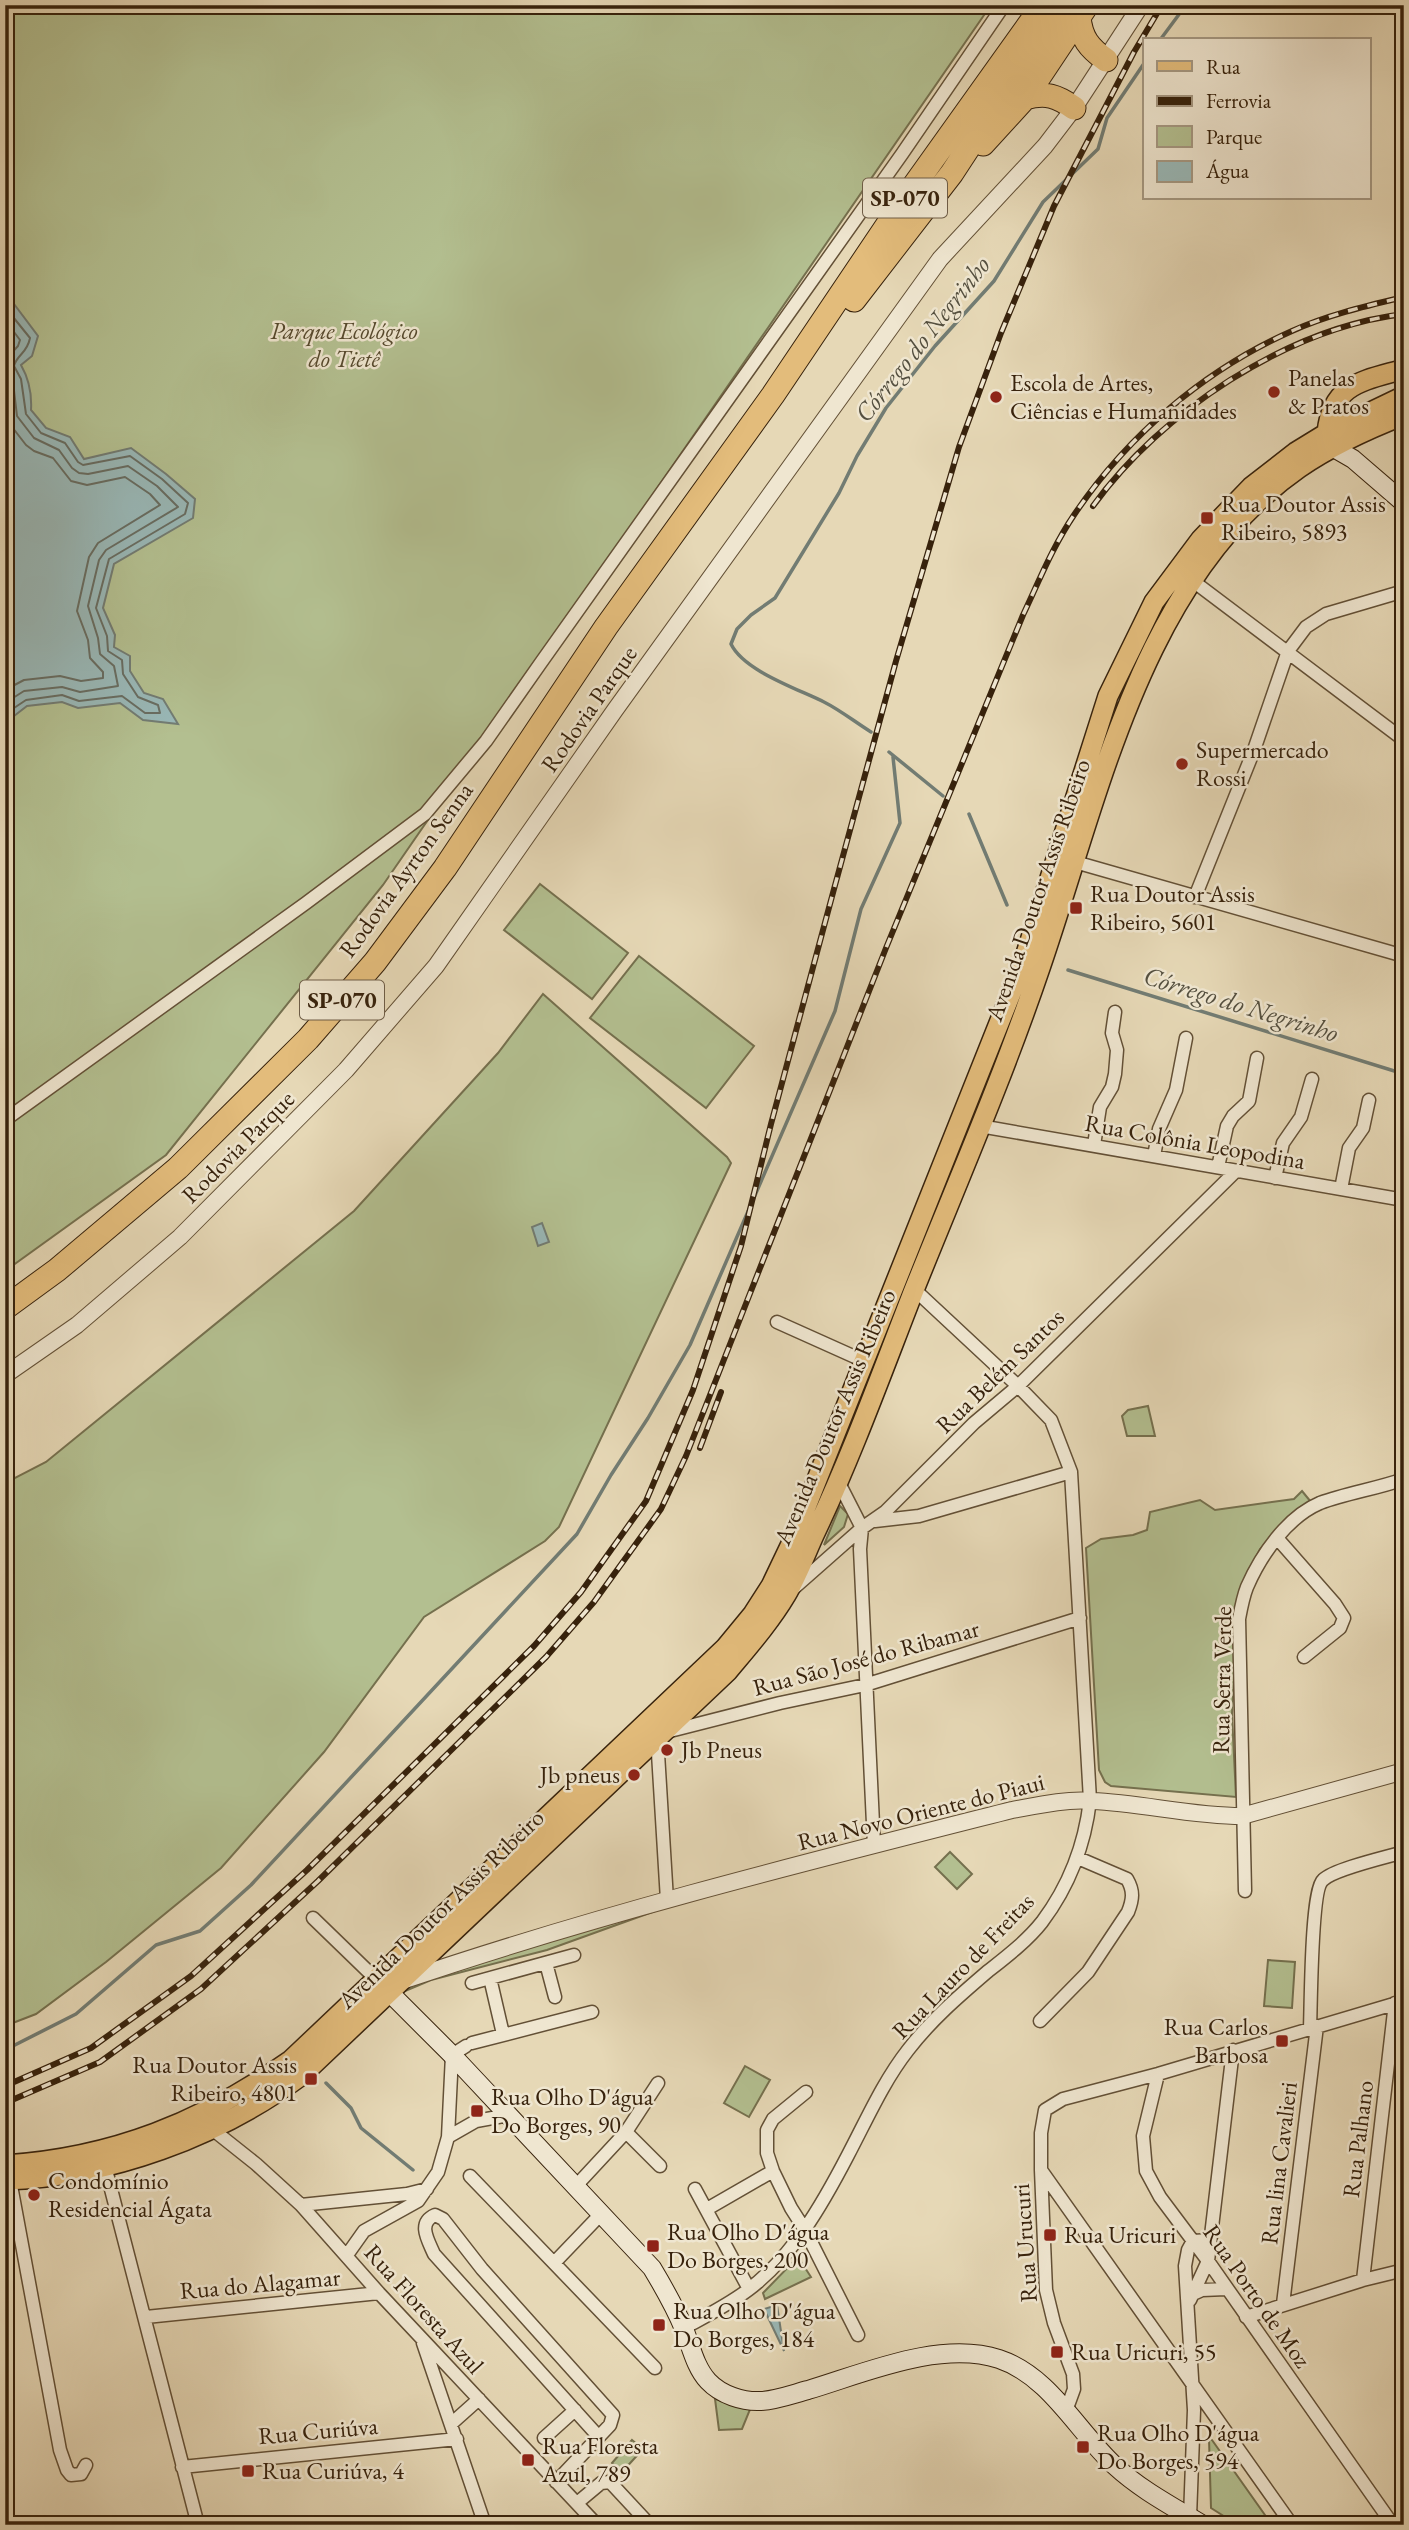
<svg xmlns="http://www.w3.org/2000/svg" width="1409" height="2530" viewBox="0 0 1409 2530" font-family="'EB Garamond',serif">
  <rect width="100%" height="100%" fill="#e6d8b6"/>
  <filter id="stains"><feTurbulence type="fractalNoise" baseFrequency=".00286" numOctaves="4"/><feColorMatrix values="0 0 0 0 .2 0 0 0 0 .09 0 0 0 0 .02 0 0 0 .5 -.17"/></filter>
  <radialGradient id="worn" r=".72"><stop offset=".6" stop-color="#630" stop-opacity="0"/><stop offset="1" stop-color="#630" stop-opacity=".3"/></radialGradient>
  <path fill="#b3bf90" stroke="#75704e" stroke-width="2" d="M5 5H991L383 885 166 1155 5 1271Z
    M540 884 628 953 592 999 504 930Z
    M639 956 754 1046 706 1108 590 1018Z
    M543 994 727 1157 731 1163 559 1527 545 1541 424 1617 324 1752 221 1868 106 1962 36 2014 5 2026V1483L46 1462 354 1211 498 1053Z
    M1148 1406 1155 1436H1127L1122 1416 1128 1410Z
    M1302 1491 1311 1502 1260 1549 1239 1592 1232 1714 1236 1797 1111 1786 1105 1782 1099 1770 1086 1548 1101 1539 1133 1535 1147 1530 1150 1512 1200 1500 1215 1510 1294 1499Z
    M840 1506 848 1514 844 1527 824 1545Z
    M950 1852 972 1874 957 1889 935 1867Z
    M658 1910 547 1950 431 1980 398 1994 422 1970Z
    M1268 1960 1295 1962 1292 2008 1264 2006Z
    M745 2066 770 2080 749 2117 724 2103Z
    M798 2257 811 2277 765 2299 763 2293Z
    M715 2399 751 2407 742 2429 719 2430Z
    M1209 2439 1212 2440 1272 2525H1238L1211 2508Z
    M632 2440 643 2449 622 2472 612 2463Z"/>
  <path fill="#99b8b7" stroke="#727c73" stroke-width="2" d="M5 299 14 304 38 336 32 356 21 365C29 379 32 393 31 410L46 428 70 437 84 459 131 448 166 474 195 499 193 518 114 564 103 608 115 635 114 647 130 656V671L144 693 163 699 178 724 143 720 120 703 78 708 62 702 27 706 5 723Z
    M542 1223 549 1242 538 1246 532 1227Z
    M777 2305 784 2351 764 2309Z"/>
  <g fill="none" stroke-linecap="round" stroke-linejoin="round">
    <path stroke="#686d62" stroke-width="2" d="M5 307 30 338C27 354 17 354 14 366L21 379 26 414 41 433 65 443 78 462 83 465 130 456 162 479 188 503 185 514 109 559 96 608 107 636 108 651 122 660 123 674 138 697 158 705 160 713H145L122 696 79 701 62 695 26 700 5 714
      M5 320 20 340 18 346 7 358 6 368 13 382 17 416 34 438 59 450 72 468 79 473 88 474 128 466 157 486 178 507 106 550 99 560 88 606 98 638 100 654 114 666 118 686 80 692 62 687 24 691 5 703
      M5 411 9 423 26 445 34 451 53 458 71 481 87 485 125 477 150 494 160 505 98 543 89 557 77 611 88 640 90 658 103 672V678L81 681 60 676 24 680 5 690"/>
    <path stroke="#727c73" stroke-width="3.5" d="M1160 40 1186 5
      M871 732C855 722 840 710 824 702 798 689 744 671 731 644L737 629 751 615 775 598 839 493 857 456 886 408 935 346 994 281 1043 202 1098 149 1107 118 1145 62
      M889 752 943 796
      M969 814 1007 905
      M1068 970 1404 1074
      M5 2050 76 2014 156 1945 200 1931 251 1885 577 1534 611 1475 648 1418 690 1345 835 1011 861 909 900 823 893 757
      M326 2083 351 2108 361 2128 413 2170"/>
    <defs>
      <path id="minor" d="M1189 578 1404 740
        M1075 862 1404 956
        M1195 897 1254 750 1288 651 1306 627 1326 614 1404 591
        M5 1120 306 903 425 814 486 741 540 664 902 154 1004 5
        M980 1126 1404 1200
        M1094 1145 1100 1107 1112 1087 1115 1074 1117 1050 1112 1033 1115 1012
        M1154 1156 1159 1129 1176 1090 1186 1038
        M1218 1167 1227 1126 1233 1116 1249 1101 1257 1058
        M1275 1178 1283 1143 1301 1117 1312 1079
        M1341 1189 1349 1148 1363 1128 1369 1100
        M1400 1199 1404 1177
        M777 1322 864 1361
        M839 1483 862 1528
        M875 1521 919 1516 1071 1472
        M862 1528 860 1549 874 1845
        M1277 1538 1335 1604 1344 1618 1340 1628 1304 1657
        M794 1588 862 1528 885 1512 974 1423 1018 1386 1236 1171
        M666 1732 780 1703 865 1685 1080 1618
        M657 1737 667 1900
        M1245 1891 1239 1619C1241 1608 1243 1597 1247 1587 1261 1555 1287 1517 1320 1503 1347 1493 1376 1489 1404 1479
        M313 1918 377 1980
        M546 1963 555 1997
        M490 1978 503 2034
        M472 1983 574 1955
        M1040 2021 1088 1972 1128 1912C1133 1899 1134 1891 1127 1879L1078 1858
        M1310 2028C1311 2006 1311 1890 1323 1880 1334 1869 1387 1857 1404 1852
        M472 2043 592 2012
        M1158 2074 1143 2136 1146 2171 1160 2197 1208 2261 1393 2525
        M806 2092 773 2119 767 2130V2153L773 2171 791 2208 805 2230 858 2335
        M212 2129 256 2164 301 2205 379 2293 597 2525
        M626 2132 660 2166
        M448 2137 476 2121 509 2115
        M105 2166 198 2525
        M1041 2170 1292 2525
        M470 2176 655 2368
        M10 2180 60 2450 67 2470 71 2475 81 2474 86 2465
        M575 2187 626 2132 658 2083
        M695 2189 749 2289
        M301 2205 407 2194 427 2189
        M707 2209 773 2171
        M347 2255 364 2231 418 2201 438 2172 448 2137 452 2055 466 2046
        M554 2263 601 2214
        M1363 2280 1395 2003
        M1191 2295 1202 2290 1226 2289
        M1190 2300 1208 2261 1233 2050
        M1283 2304 1317 2026
        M146 2317 379 2293
        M1246 2317 1363 2280 1404 2270
        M684 2328C706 2316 728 2305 748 2290 793 2256 822 2205 848 2155 867 2119 883 2082 908 2050 931 2020 959 1996 987 1972 1006 1957 1027 1941 1042 1922 1069 1886 1085 1844 1090 1800L1071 1472 1051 1420 1018 1386 915 1290
        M423 2343 485 2525
        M1066 2411 1074 2389 1073 2374 1054 2323 1046 2290 1041 2170V2133L1045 2110 1063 2099 1158 2074 1404 2001
        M451 2424 479 2399
        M544 2438 575 2410
        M182 2467 457 2439
        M556 2482 610 2425 613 2415 482 2269 443 2219 435 2215C417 2223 428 2240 434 2254L598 2436
        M577 2503 601 2483 610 2482 650 2525
        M1190 2517 1194 2410 1185 2266 1188 2250 1193 2241 1210 2240"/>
      <path id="tertiary" d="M5 1375 77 1325 180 1237 346 1070 436 966 615 710 940 259 1045 146 1074 108 1141 5
        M402 1981C602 1913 807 1862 1012 1810 1039 1805 1065 1799 1092 1801 1142 1803 1191 1816 1242 1816L1404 1771"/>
      <path id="secondary" d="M1329 436 1334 448 1353 459 1404 503
        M381 1984 452 2055 652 2268C664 2288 675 2307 684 2329 691 2346 695 2367 708 2381 721 2395 743 2402 761 2401 777 2400 793 2394 808 2390 865 2373 940 2340 999 2359 1050 2376 1077 2431 1115 2466 1141 2490 1172 2506 1203 2525"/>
      <path id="primary" d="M1327 433C1332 383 1363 381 1404 369
        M5 2165C113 2158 202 2122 291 2060L725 1648 753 1614 771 1586 792 1542 1023 963 1108 696 1154 602 1201 539 1251 487 1296 452 1327 433 1404 396
        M5 2180C110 2177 218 2137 302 2075L728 1671C748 1647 770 1622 786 1595 797 1576 805 1555 814 1535 852 1455 882 1372 914 1290 957 1183 1003 1077 1040 968 1099 797 1141 578 1299 468 1331 446 1368 429 1404 415"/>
      <path id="motorway" d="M1079 17C1081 38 1089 48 1106 60
        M1025 98C1046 92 1057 96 1074 108
        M983 144 1025 98 1087 5
        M854 300 952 173 1005 92 1068 5
        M5 1308 57 1270 178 1168 308 1039 375 962 445 868 606 627 773 395 913 187 1043 5"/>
    </defs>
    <use href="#minor" stroke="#635036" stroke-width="15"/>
    <use href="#tertiary" stroke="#635036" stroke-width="18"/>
    <use href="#secondary" stroke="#37220c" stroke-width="20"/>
    <use href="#primary" stroke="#37220c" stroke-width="22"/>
    <use href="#motorway" stroke="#37220c" stroke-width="25"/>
    <use href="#minor" stroke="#efe6d0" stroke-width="12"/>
    <use href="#tertiary" stroke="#efe6d0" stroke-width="16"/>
    <use href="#secondary" stroke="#efe6d0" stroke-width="18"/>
    <use href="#primary" stroke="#e3bc7b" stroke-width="19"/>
    <use href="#motorway" stroke="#e3bc7b" stroke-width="23"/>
    <defs>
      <path id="rail" d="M1093 506C1161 412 1287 328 1404 314
        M700 1448 721 1392
        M5 2086 91 2048 191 1976 307 1870 534 1646 581 1592 646 1501 693 1390 741 1246 771 1124 834 889 896 661 959 447 1001 333 1054 206 1134 52 1162 5
        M5 2103 100 2062 201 1989 318 1881 546 1657 594 1602 661 1509 686 1456 886 948 1023 615C1039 581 1053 546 1074 515 1127 436 1204 370 1292 331 1327 315 1366 306 1404 297"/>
    </defs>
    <use href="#rail" stroke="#37220c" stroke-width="6"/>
    <use href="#rail" stroke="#efe6d0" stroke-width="3.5" stroke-dasharray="10" stroke-linecap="butt"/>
  </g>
  <g fill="#8f2418" stroke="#efe6d0" stroke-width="2.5">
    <circle cx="1274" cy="392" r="7"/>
    <circle cx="996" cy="397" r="7"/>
    <rect x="1200" y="511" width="14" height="14" rx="3.5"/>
    <circle cx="1182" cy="764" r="7"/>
    <rect x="1069" y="901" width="14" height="14" rx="3.5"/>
    <circle cx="667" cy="1750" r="7"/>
    <circle cx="634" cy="1775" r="7"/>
    <rect x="1275" y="2034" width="14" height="14" rx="3.5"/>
    <rect x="304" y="2072" width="14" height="14" rx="3.5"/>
    <rect x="470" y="2104" width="14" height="14" rx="3.5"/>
    <circle cx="34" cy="2195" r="7"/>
    <rect x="1043" y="2228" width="14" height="14" rx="3.5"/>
    <rect x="646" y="2239" width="14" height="14" rx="3.5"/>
    <rect x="652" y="2318" width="14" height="14" rx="3.5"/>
    <rect x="1050" y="2345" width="14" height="14" rx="3.5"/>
    <rect x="1076" y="2440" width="14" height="14" rx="3.5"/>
    <rect x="521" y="2453" width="14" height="14" rx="3.5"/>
    <rect x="241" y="2464" width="14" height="14" rx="3.5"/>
  </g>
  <g text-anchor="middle" stroke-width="5" stroke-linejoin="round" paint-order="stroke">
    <g fill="#efe6d0" stroke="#6e5d47" stroke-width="2">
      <rect x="863" y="178.5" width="84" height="39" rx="5"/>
      <rect x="300" y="980.5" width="84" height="39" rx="5"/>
    </g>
    <g font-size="23" font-weight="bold" fill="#37220c">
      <text x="905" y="206">SP-070</text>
      <text x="342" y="1008">SP-070</text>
    </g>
    <g font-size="24" font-style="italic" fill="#56492d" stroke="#efe6d0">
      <text x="344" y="339">Parque Ecológico<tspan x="344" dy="28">do Tietê</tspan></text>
    </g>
    <g font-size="24" fill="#37220c" stroke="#efe6d0" text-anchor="start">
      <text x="1288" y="386">Panelas<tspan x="1288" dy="28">&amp; Pratos</tspan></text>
      <text x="1010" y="391">Escola de Artes,<tspan x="1010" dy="28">Ciências e Humanidades</tspan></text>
      <text x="1221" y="512">Rua Doutor Assis<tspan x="1221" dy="28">Ribeiro, 5893</tspan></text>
      <text x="1196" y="758">Supermercado<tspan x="1196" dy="28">Rossi</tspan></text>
      <text x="1090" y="902">Rua Doutor Assis<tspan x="1090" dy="28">Ribeiro, 5601</tspan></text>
      <text x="681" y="1758">Jb Pneus</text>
      <text x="620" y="1783" text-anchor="end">Jb pneus</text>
      <text x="1268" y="2035" text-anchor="end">Rua Carlos<tspan x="1268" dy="28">Barbosa</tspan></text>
      <text x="297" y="2073" text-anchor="end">Rua Doutor Assis<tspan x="297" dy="28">Ribeiro, 4801</tspan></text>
      <text x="491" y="2105">Rua Olho D'água<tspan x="491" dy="28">Do Borges, 90</tspan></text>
      <text x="48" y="2189">Condomínio<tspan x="48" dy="28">Residencial Ágata</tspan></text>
      <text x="667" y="2240">Rua Olho D'água<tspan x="667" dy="28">Do Borges, 200</tspan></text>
      <text x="1064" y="2243">Rua Uricuri</text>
      <text x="673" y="2319">Rua Olho D'água<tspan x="673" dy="28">Do Borges, 184</tspan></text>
      <text x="1071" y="2360">Rua Uricuri, 55</text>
      <text x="1097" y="2441">Rua Olho D'água<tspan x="1097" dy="28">Do Borges, 594</tspan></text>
      <text x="542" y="2454">Rua Floresta<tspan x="542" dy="28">Azul, 789</tspan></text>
      <text x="262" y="2479">Rua Curiúva, 4</text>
    </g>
    <g font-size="24" fill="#37220c" stroke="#efe6d0">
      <text transform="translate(589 709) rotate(-55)" y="8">Rodovia Parque</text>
      <text transform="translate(406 870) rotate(-54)" y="8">Rodovia Ayrton Senna</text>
      <text transform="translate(1038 890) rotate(-71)" y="8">Avenida Doutor Assis Ribeiro</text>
      <text transform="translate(1195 1142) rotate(10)" y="8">Rua Colônia Leopodina</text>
      <text transform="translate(238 1147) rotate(-45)" y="8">Rodovia Parque</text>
      <text transform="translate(1000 1371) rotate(-44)" y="8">Rua Belém Santos</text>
      <text transform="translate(835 1417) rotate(-67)" y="8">Avenida Doutor Assis Ribeiro</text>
      <text transform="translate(866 1658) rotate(-15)" y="8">Rua São José do Ribamar</text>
      <text transform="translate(1222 1680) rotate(-89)" y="8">Rua Serra Verde</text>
      <text transform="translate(921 1812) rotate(-14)" y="8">Rua Novo Oriente do Piaui</text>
      <text transform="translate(441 1909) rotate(-44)" y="8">Avenida Doutor Assis Ribeiro</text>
      <text transform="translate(963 1966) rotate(-46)" y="8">Rua Lauro de Freitas</text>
      <text transform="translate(1358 2139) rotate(-83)" y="8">Rua Palhano</text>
      <text transform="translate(1279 2163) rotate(-83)" y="8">Rua lina Cavalieri</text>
      <text transform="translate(1025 2243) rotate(-94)" y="8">Rua Urucuri</text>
      <text transform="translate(260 2284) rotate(-5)" y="8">Rua do Alagamar</text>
      <text transform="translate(1257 2296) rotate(55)" y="8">Rua Porto de Moz</text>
      <text transform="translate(424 2309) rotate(48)" y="8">Rua Floresta Azul</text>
      <text transform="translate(318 2431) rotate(-5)" y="8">Rua Curiúva</text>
    </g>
    <g font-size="26" font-style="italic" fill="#544f3f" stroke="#efe6d0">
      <text transform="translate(922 339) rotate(-52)" y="9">Córrego do Negrinho</text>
      <text transform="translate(1241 1004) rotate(17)" y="9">Córrego do Negrinho</text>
    </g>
  </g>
  <rect width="1409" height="2530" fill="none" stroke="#e6d8b6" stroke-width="28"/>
  <rect x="7" y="7" width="1395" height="2516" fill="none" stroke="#37220c" stroke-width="3.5"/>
  <rect x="14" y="14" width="1381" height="2502" fill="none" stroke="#37220c" stroke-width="2"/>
  <rect x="1143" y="38" width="228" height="161" fill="#efe6d0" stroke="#a59882" stroke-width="2"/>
  <rect x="1157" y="61" width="35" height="10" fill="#e3bc7b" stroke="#a59882" stroke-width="2"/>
  <text x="1206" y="74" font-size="21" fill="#37220c">Rua</text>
  <rect x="1157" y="96" width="35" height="10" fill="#37220c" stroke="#a59882" stroke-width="2"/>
  <text x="1206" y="108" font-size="21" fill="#37220c">Ferrovia</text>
  <rect x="1157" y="126" width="35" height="21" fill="#b3bf90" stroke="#a59882" stroke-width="2"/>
  <text x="1206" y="144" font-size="21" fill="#37220c">Parque</text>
  <rect x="1157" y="161" width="35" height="21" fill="#99b8b7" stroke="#a59882" stroke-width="2"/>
  <text x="1206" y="178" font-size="21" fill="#37220c">Água</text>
  <rect width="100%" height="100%" filter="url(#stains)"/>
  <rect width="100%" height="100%" fill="url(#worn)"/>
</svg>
